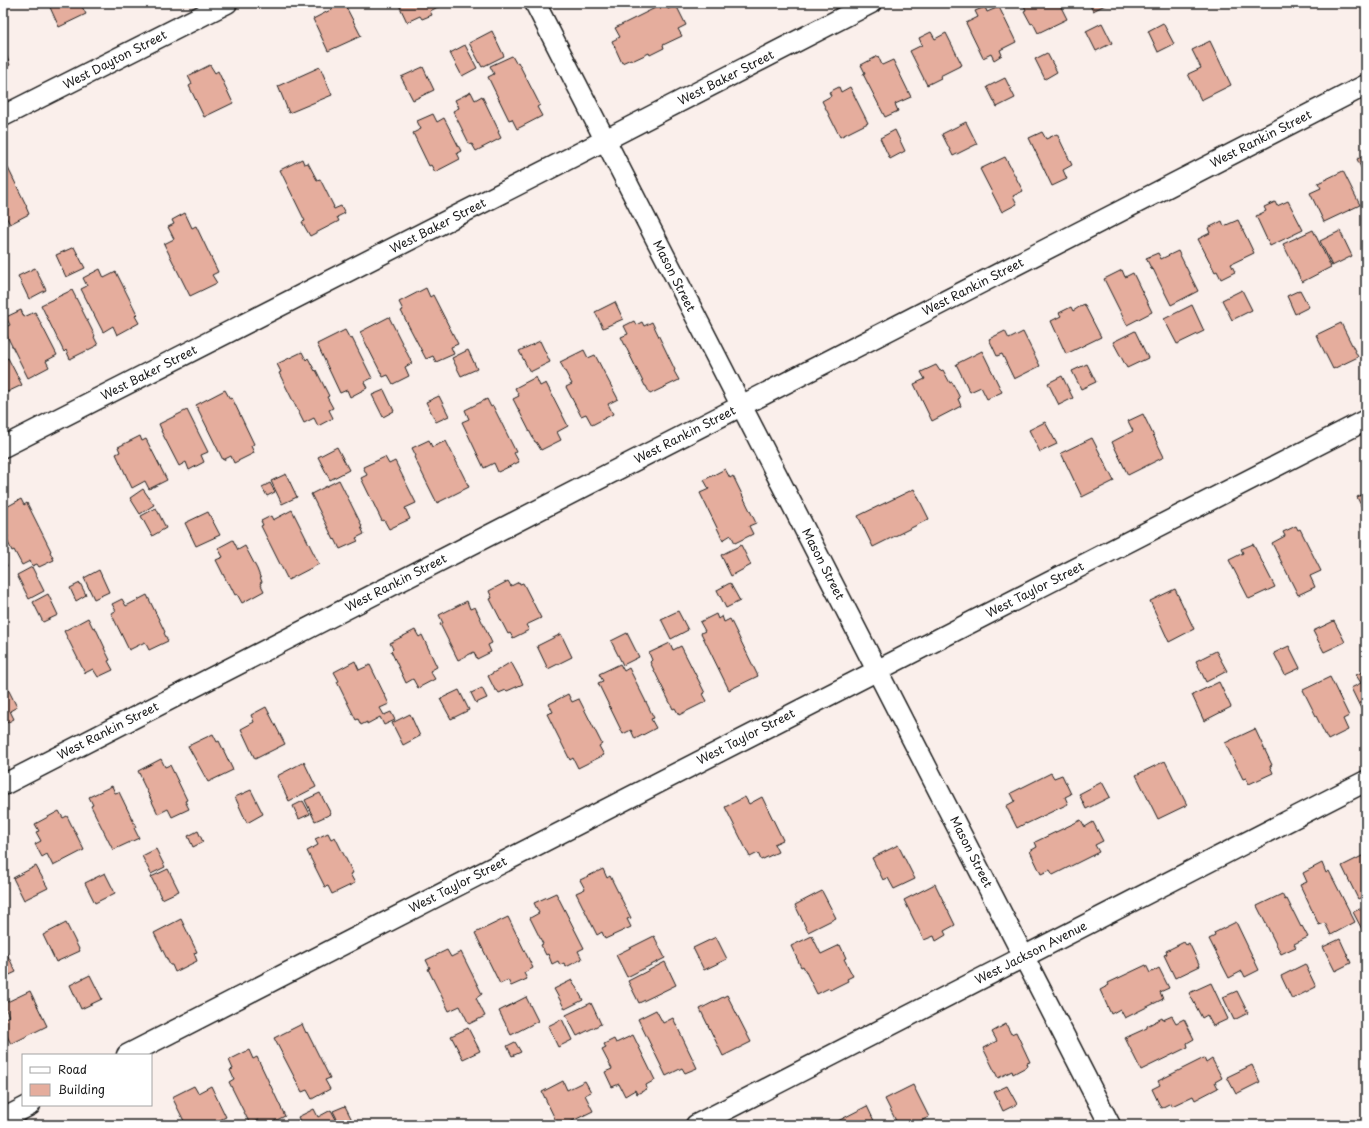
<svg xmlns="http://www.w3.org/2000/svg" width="1369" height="1128" viewBox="0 0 1369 1128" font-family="'Playpen Sans',sans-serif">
  <rect width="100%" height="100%" fill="#faefeb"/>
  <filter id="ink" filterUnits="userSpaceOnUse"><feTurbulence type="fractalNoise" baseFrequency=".025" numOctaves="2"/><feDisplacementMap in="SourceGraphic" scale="8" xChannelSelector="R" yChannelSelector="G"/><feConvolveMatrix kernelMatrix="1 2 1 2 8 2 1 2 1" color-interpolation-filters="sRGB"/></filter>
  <g filter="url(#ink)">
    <path fill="#e5ad9d" stroke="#1c1c1c" d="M48 3H80L86 14 59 27Z
      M344 3 361 36 328 51 313 19Z
      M398 3H441L442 5 430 11 432 15 422 19 420 16 407 22Z
      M665 3 668 9 676 5 686 25 678 29 682 36 663 45 664 48 650 55 649 53 632 61 631 59 622 63 612 41 620 37 615 28Z
      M1023 3H1059L1067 19 1038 33 1033 23 1031 24 1024 11 1026 10Z
      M1086 3H1109L1093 11 1089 4 1087 5Z
      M985 7 987 12 999 7 1016 42 1000 50 1002 55 994 60 991 54 983 58 966 23 978 17 975 11Z
      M1102 23 1112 43 1096 51 1086 31Z
      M1163 23 1174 44 1158 52 1148 31Z
      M492 31 504 56 482 67 469 43Z
      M931 32 935 39 946 33 962 65 940 76 941 78 927 85 910 51 922 45 919 38Z
      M1210 41 1231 85 1201 100 1188 74 1201 68 1192 50Z
      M465 45 477 68 462 76 450 53Z
      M3 47 10 65 3 68Z
      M1047 53 1057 72 1045 79 1035 59Z
      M512 56 516 63 518 62 540 105 537 107 542 116 517 129 512 119 509 120 488 77 494 74 490 66Z
      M878 56 882 65 893 60 911 97 895 104 898 111 885 117 863 74 865 73 861 65Z
      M210 65 215 73 218 71 233 103 204 117 189 86 192 84 188 76Z
      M320 67 332 95 289 113 278 86Z
      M423 67 434 90 413 100 401 77Z
      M1005 78 1015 98 997 107 987 87Z
      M839 87 841 92 850 87 868 123 840 137 822 101 831 96 829 92Z
      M471 92 475 100 482 96 499 131 498 132 501 138 476 151 472 144 470 145 453 111 459 108 455 100Z
      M433 114 437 122 444 118 461 151 457 153 460 159 435 172 431 165 429 166 413 133 421 129 417 121Z
      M966 122 977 144 953 156 942 134Z
      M895 130 905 151 890 159 880 138Z
      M1042 132 1046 139 1057 134 1072 165 1063 170 1067 179 1052 186 1029 138Z
      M1366 155V178L1357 159Z
      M1005 157 1023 191 1013 196 1017 204 1002 212 980 169Z
      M302 159 304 164 308 163 317 180 320 179 334 207H333L334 209 341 206 345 213 337 217 339 221 310 236 302 222 305 221 280 170Z
      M7 166 27 207H26L29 214 10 224 6 217 3 218V168Z
      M1343 171 1360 205 1324 222 1310 193 1321 188 1318 183Z
      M1288 201 1303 230 1270 246 1256 216 1266 211 1264 207 1275 202 1277 206Z
      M185 213 192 228 196 226 218 272 212 275 217 283 190 296 164 244 174 239 168 227 174 224 172 220Z
      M1238 220 1254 253 1231 264 1235 272 1221 279 1217 271 1215 272 1198 239 1210 233 1208 228 1222 221 1224 226Z
      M1313 230 1331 267 1302 282 1283 244Z
      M1340 231 1352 256 1332 266 1320 241Z
      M74 247 85 268 66 277 56 255Z
      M1178 251 1198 291 1171 305 1153 269 1152 270 1146 258 1158 253 1161 259Z
      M35 268 46 290 29 299 18 276Z
      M100 269 104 278 116 272 137 314 135 316 139 323 117 335 113 326 103 332 81 289 87 286 83 278Z
      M1122 270 1125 277 1133 273 1152 312 1127 325 1104 279Z
      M426 288 430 297 433 295 458 344 451 347 454 354 436 362 433 356 426 359 401 311 403 310 399 302Z
      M72 290 95 336 94 337 98 345 70 359 66 350 64 352 41 305Z
      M1242 290 1252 310 1232 320 1222 300Z
      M1300 290 1309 307 1295 314 1287 296Z
      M615 302 623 319 603 328 595 312Z
      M1084 304 1101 337 1066 354 1051 321 1061 316 1059 313 1071 307 1073 311Z
      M1192 305 1204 331 1177 344 1164 319Z
      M21 310 24 317 35 312 57 355 46 361 49 367 28 378 3 328 10 325 6 317Z
      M389 317 412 363 405 367 409 376 393 384 388 375 383 377 360 332Z
      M634 321 636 325 642 322 644 326 652 322 675 370 674 371 679 380 650 394 646 386H645L621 337 628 334 624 326Z
      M1341 323 1358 357 1333 369 1316 335Z
      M345 330 350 339 352 338 372 378 364 382 367 388 350 397 347 390 340 393 317 344Z
      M1005 331 1009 339 1023 332 1040 366 1014 379 1002 354 997 356 989 339Z
      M1135 331 1148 358 1127 368 1113 342Z
      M540 341 550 362 530 372 519 351Z
      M468 350 477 369 461 376 452 358Z
      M584 350 588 358 595 355 618 399 608 404 613 414 592 425 586 414 581 416 566 387 572 384 560 362Z
      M982 351 1002 392 987 399 981 387 970 392 956 364Z
      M3 352 6 359 8 358 22 385 3 394Z
      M302 352 306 360 308 358 315 371 316 370 329 396 327 397 333 408 329 410 333 418 318 426 314 418 304 423 279 373 281 372 277 364Z
      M1087 364 1096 382 1081 389 1072 371Z
      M936 365 940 371 943 370 950 383 952 382 960 398 958 399 961 406 932 421 914 384 925 379 921 372Z
      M1062 376 1073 398 1059 405 1048 383Z
      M536 377 540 386 546 383 568 426 557 432 561 440 541 450 536 442H535L513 399 519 396 515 388Z
      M225 390 230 399 232 398 254 444 251 446 254 453 234 463 231 456 223 460 196 405Z
      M384 390 394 411 383 417 372 395Z
      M439 396 449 416 436 422 426 402Z
      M487 399 491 407 493 406 516 452 514 453 519 462 498 472 494 463 484 468 462 422 469 419 465 410Z
      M187 410 208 452 201 455 204 462 189 470 186 462 179 466 161 431H162L159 424Z
      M1143 414 1164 457 1128 475 1112 442 1133 431 1128 421Z
      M1045 422 1057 444 1040 452 1029 430Z
      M140 436 142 441 146 439 167 480 149 489 145 481 132 488 116 454 120 452 118 447Z
      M1092 438 1114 481 1082 497 1061 453Z
      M429 440 432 447 446 441 469 487 437 503 414 457 416 456 412 448Z
      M337 447 349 470 330 480 318 457Z
      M385 457 389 464 395 461 416 503 405 508 410 519 389 529 384 520 382 521 361 478 367 475 363 467Z
      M725 469 730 478 733 476 756 523 749 526 753 534 735 543 731 535 723 540 700 493 709 489 704 480Z
      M286 474 297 497 282 504 271 481Z
      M339 480 362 526 361 527 364 534 356 538 358 541 340 549 335 539 334 540 311 494Z
      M270 483 275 492 267 496 262 487Z
      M143 489 154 505 140 514 130 498Z
      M914 489 929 519 873 547 858 516Z
      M1366 493V516L1357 497Z
      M21 499 24 505 27 503 51 551 50 552 54 560 39 567 37 564 32 566 30 561 22 565 14 550 12 551 6 538 8 537 3 527V509Z
      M156 508 166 528 152 536 141 516Z
      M292 510 319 564 288 580 261 526 263 525 261 521 271 516 273 520Z
      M208 512 220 535 196 546 185 523Z
      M1296 526 1298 530 1300 529 1321 571 1310 576 1315 587 1298 595 1272 543 1285 536 1283 532Z
      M233 540 238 550 245 546 257 569 262 582 260 583 264 591 242 603 237 594 235 595 229 583 228 584 216 560 223 557 218 548Z
      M1253 544 1275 587 1249 599 1229 560 1243 553 1241 549Z
      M741 545 751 565 731 576 721 555Z
      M3 557 7 566 3 568Z
      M32 567 44 591 29 599 17 575Z
      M99 570 109 592 94 599 84 578Z
      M508 581 511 586 519 582 520 584 523 583 541 618 526 625 529 630 513 638 510 633 508 634 490 599 492 598 489 591Z
      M80 583 86 595 76 601 70 588Z
      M730 583 740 601 726 608 717 590Z
      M1175 589 1194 629 1169 642 1150 601Z
      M48 594 58 615 43 622 33 602Z
      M147 595 165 632 164 633 168 641 149 650 145 642 129 650 111 613 116 611 112 604 122 599 126 606Z
      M467 601 470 609 475 607 492 643 488 645 491 652 477 659 474 652 458 660 440 624 443 623 439 615Z
      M678 611 688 630 671 639 661 619Z
      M716 614 718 619 722 616 724 622 730 619 758 676 729 690 701 633 705 631 700 622Z
      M88 618 93 628 95 627 105 648H104L110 660 108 661 113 670 98 677 93 669 85 673 64 631Z
      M1334 621 1345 642 1324 652 1313 631Z
      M415 630 419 637 422 635 437 667 430 671 435 679 418 688 413 679 406 683 391 651 393 649 390 643Z
      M627 633 639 657 623 665 611 641Z
      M561 634 572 657 548 669 537 646Z
      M670 643 673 650 681 646 705 693 703 694 707 701 679 715 675 708 673 709 650 662 652 660 649 653Z
      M1289 646 1300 668 1285 675 1274 653Z
      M1216 651 1227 671 1206 682 1196 661Z
      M355 661 359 670 370 665 389 704 380 708 384 715 391 712 395 720 384 725 380 717 367 724V722L361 725 358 719 356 720 337 682 339 681 334 672Z
      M511 662 523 684 507 691 506 690 499 693 497 690H495L488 676Z
      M620 664 624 671 629 668 654 718 651 719 656 728 635 739 631 730 623 734 598 683 603 681 599 674Z
      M1366 670V719L1351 688 1361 683 1356 675Z
      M1330 677 1349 716 1343 719 1348 730 1328 740 1303 690Z
      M3 679 17 707 10 711 14 719 3 725Z
      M1219 682 1231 707 1204 721 1192 695Z
      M482 688 487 698 476 703 471 693Z
      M459 690 469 710 451 719 440 699Z
      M568 694 572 702 579 699 602 744 599 746 604 755 578 768 573 758 570 760 547 714 553 712 549 704Z
      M266 707 285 744 255 759 241 729 254 722 251 715Z
      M410 714 420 736 403 745 392 723Z
      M1255 729 1272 765 1270 766 1273 773 1249 784 1246 778 1243 779 1225 743Z
      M213 734 217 742 219 741 233 770 208 782 188 746Z
      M161 759 165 767 170 765 187 800 185 801 189 809 172 817 168 809 158 814 141 779H142L138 771Z
      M1165 761 1187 805 1158 819 1136 775Z
      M304 762 316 787 289 801 277 776Z
      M1051 773 1054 778 1062 775 1071 794 1065 797 1068 804 1026 824V823L1017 828 1006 806 1015 801 1011 793Z
      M1102 782 1110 797 1086 809 1079 794Z
      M112 786 115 793 119 792 136 827 134 828 139 838 113 850 91 806 93 805 89 797Z
      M251 790 263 814 247 823 235 797Z
      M320 793 331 814 315 821 305 800Z
      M745 797 749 804 762 797 783 840 774 844 778 852 761 860 758 853 750 857 725 807Z
      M303 801 310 814 299 819 293 806Z
      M59 811 63 818 67 816 84 850 53 866 47 854 42 857 35 844 41 841 36 832 39 831 35 824Z
      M1081 820 1085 827 1093 822 1103 841 1095 845 1099 852 1053 875 1050 870 1041 874 1030 851 1037 847 1035 842Z
      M198 831 203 842 193 847 188 836Z
      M328 833 331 839 335 837 353 873 350 874 355 883 332 894 328 886 325 887 307 851 318 845 315 839Z
      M898 845 915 879 894 889 888 878 883 880 872 858Z
      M156 849 165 867 151 874 142 856Z
      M1366 854V895L1358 899 1342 866Z
      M1322 863 1326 873 1329 871 1355 922 1331 935 1325 923 1319 925 1300 885 1307 882 1303 873Z
      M36 866 48 888 24 900 13 878Z
      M168 869 179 891 162 899 151 877Z
      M603 869 607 878 610 876 631 918 627 919 631 927 605 939 602 932 597 935 576 893 585 889 580 880Z
      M105 873 115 893 95 903 85 883Z
      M935 884 955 925 944 931 946 935 936 941 934 936 924 940 904 900Z
      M822 891 836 918 808 932 795 905Z
      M556 893 584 948 578 951 582 959 566 967 564 963 560 965 558 961 552 964 548 954 546 955 541 945 543 944 530 918 539 913 534 903Z
      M1282 894 1285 900 1287 899 1301 927 1302 926 1308 937 1294 944 1296 947 1281 954 1257 906Z
      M1366 906V934L1365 935 1353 912Z
      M508 917 533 968 524 973 527 979 511 986 508 980 500 984 475 933Z
      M181 919 197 952 194 953 197 961 175 972 172 965H170L154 933Z
      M1236 922 1259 970 1245 977 1242 971 1229 978 1209 939 1215 936 1214 933Z
      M66 923 80 951 56 962 43 935Z
      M654 936 665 958 627 977 616 955Z
      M812 936 821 954 840 945 846 958 844 959 853 976 847 979 848 981 830 990 829 988 817 994 803 966 801 967 791 946Z
      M716 937 727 959 704 970 693 948Z
      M1340 939 1351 963 1335 971 1323 947Z
      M1184 942 1186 945 1189 943 1200 966 1175 978 1164 955 1167 954 1166 951Z
      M3 946 16 972 3 978Z
      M447 950 451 957 461 952 482 994 476 998 485 1016 469 1024 460 1006 449 1011 428 969 430 968 426 960Z
      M665 962 676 985 639 1003 628 981Z
      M1305 964 1316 987 1292 999 1281 976Z
      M1146 965 1150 973 1159 968 1169 988 1160 992 1163 999 1125 1018 1120 1009 1111 1014 1100 990 1109 985 1108 983Z
      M90 975 102 999 81 1009 70 985Z
      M572 980 583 1000 565 1009 554 989Z
      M1211 983 1228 1019 1213 1026 1207 1015 1202 1018 1189 993Z
      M30 991 47 1026 11 1044 3 1028V1019L9 1016 3 1004Z
      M1237 991 1248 1013 1234 1020 1223 997Z
      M727 995 751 1042 723 1056 700 1009Z
      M526 997 538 1021 511 1035 499 1011Z
      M591 1003 601 1024 577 1036 566 1015Z
      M656 1010 663 1023 673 1018 697 1068 685 1073 682 1068 666 1076 638 1019Z
      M1172 1016 1176 1023 1184 1019 1194 1039 1187 1043 1188 1047 1141 1070 1125 1038 1147 1028V1026L1162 1018 1163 1020Z
      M562 1019 572 1040 558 1047 548 1026Z
      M302 1024 306 1033 307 1032 330 1078 325 1080 330 1089 312 1099 307 1090 302 1092 274 1038Z
      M1006 1024 1011 1034 1016 1032 1030 1062 1027 1063 1028 1066 1013 1074 1012 1071 998 1078 983 1048 997 1041 992 1032Z
      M468 1028 480 1051 463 1059 451 1036Z
      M633 1035 655 1080 646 1085 647 1089 637 1094 635 1090 625 1096 619 1084 612 1087 605 1072 612 1069 602 1050 606 1048 604 1044 614 1039 616 1043Z
      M515 1042 521 1052 512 1056 507 1046Z
      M249 1050 253 1059 257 1057 285 1116 267 1125H262L259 1120 250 1124 229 1082 234 1079 230 1070 233 1069 229 1060Z
      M1204 1058 1206 1063 1212 1059 1222 1078 1215 1082 1218 1088 1195 1100 1193 1096 1172 1106 1171 1103 1161 1108 1152 1089 1160 1085 1158 1081Z
      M1252 1065 1260 1082 1236 1094 1227 1077Z
      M563 1081 567 1090 585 1081 591 1092 585 1095 593 1111 564 1125H558L542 1092Z
      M913 1085 929 1117 912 1125H898L885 1099Z
      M194 1086 198 1093 211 1086 226 1117 209 1125H186L172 1097Z
      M1007 1086 1017 1104 1003 1111 994 1092Z
      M345 1106 353 1122 347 1125H340L333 1111Z
      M867 1106 876 1125H835L834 1123Z
      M314 1109 318 1117 331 1110 339 1125H302L298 1117Z
      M165 1120 168 1125H154Z"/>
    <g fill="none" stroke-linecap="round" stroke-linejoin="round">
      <defs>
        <path id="minor" d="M535 3 1110 1125
          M3 116 227 3
          M3 447 578 154 871 3
          M3 785 1366 85
          M127 1055 1366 420
          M3 1119 30 1105
          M696 1125 1366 781"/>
      </defs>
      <use href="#minor" stroke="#1c1c1c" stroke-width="23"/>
      <use href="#minor" stroke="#fff" stroke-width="20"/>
    </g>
  </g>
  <g text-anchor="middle" stroke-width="3.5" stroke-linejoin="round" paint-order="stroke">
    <g font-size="12" fill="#1c1c1c" stroke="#fff">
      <text transform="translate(115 60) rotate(-27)" y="4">West Dayton Street</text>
      <text transform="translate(726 78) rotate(-27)" y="4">West Baker Street</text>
      <text transform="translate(1261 139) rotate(-27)" y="4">West Rankin Street</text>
      <text transform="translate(438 226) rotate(-27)" y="4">West Baker Street</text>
      <text transform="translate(674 276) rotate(63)" y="4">Mason Street</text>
      <text transform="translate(973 287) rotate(-27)" y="4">West Rankin Street</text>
      <text transform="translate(149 373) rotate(-27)" y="4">West Baker Street</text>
      <text transform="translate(685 435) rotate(-27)" y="4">West Rankin Street</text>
      <text transform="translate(823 564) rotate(63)" y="4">Mason Street</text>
      <text transform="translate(396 583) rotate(-27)" y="4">West Rankin Street</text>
      <text transform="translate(1035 590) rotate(-27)" y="4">West Taylor Street</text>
      <text transform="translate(108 731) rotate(-27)" y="4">West Rankin Street</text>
      <text transform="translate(746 737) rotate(-27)" y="4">West Taylor Street</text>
      <text transform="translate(971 852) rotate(63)" y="4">Mason Street</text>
      <text transform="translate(458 885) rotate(-27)" y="4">West Taylor Street</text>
      <text transform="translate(1031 953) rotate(-27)" y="4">West Jackson Avenue</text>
    </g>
  </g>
  <rect width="1369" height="1128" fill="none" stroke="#fff" stroke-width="16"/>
  <rect x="8" y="8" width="1353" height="1112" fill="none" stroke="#1c1c1c" stroke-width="1.5" filter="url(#ink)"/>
  <rect x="22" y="1054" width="130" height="52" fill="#ffffff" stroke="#a4a4a4"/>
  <rect x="30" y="1067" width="20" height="6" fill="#ffffff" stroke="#a4a4a4"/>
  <text x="58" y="1074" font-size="12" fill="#1c1c1c">Road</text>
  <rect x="30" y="1084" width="20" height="12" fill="#e5ad9d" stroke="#a4a4a4"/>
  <text x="58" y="1094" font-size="12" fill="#1c1c1c">Building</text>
</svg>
